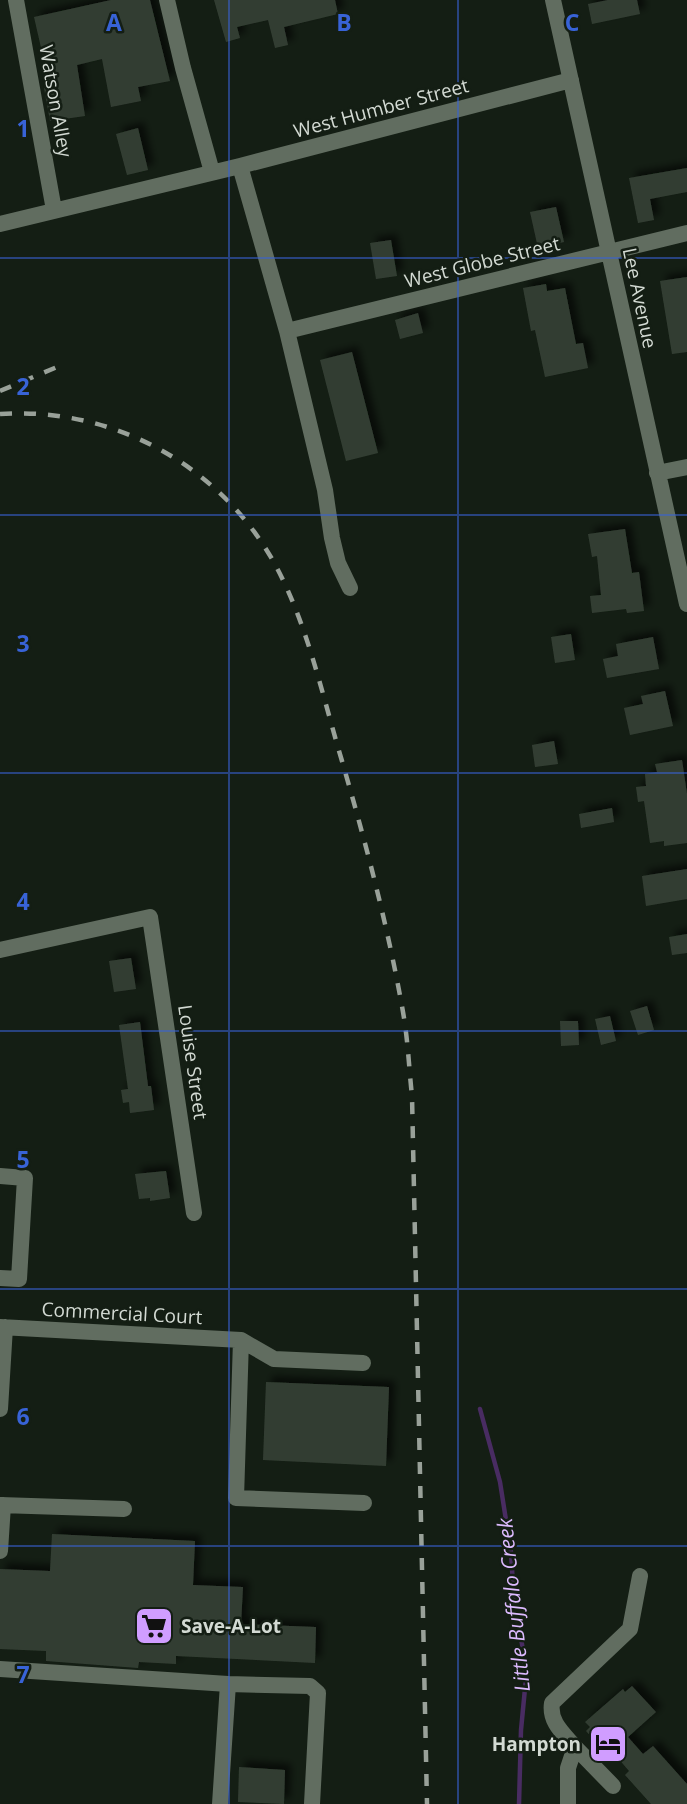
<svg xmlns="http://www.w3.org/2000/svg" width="687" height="1804" viewBox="0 0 687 1804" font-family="'Open Sans',sans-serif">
  <defs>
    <filter id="shadow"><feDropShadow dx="6" dy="-6" stdDeviation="3.5" flood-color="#0009"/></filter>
  </defs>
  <rect width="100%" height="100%" fill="#141e14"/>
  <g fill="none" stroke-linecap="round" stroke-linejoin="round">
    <path stroke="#492c62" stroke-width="4.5" d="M480 1409 500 1482 511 1552 514 1603 522 1644 526 1678 521 1730 519 1804"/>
  </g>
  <path fill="#333e33" filter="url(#shadow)" d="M111 0H150L170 81 138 87 141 101 111 107 102 59 77 65 85 116 50 121 44 88 50 87 34 17Z
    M214 0H335L338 14 284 27 288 45 275 48 268 20 237 27 240 38 226 42Z
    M608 0H637L640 14 592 24 588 4Z
    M138 128 148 170 127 175 116 134Z
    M687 168V192L650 199 654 220 638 223 629 178Z
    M556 207 564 242 538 248 530 212Z
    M391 240 397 276 376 279 370 243Z
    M687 277V352L672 354 660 281Z
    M546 284 547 291 565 288 576 344 583 343 588 368 545 377 535 330 531 331 523 288Z
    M418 313 423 333 400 339 395 320Z
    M352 352 378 453 346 461 320 360Z
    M625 529 632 573 639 572 644 611 627 613 626 609 592 613 590 596 601 595 597 556 592 557 588 534Z
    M571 634 575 660 555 663 551 637Z
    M653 637 659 669 607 678 603 659 618 656 616 644Z
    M665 691 673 726 630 735 624 708 643 704 641 696Z
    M554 741 558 764 535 767 532 745Z
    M682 760 687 794V843L664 846V841L650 843 644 801 638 802 636 787 646 786 645 774 657 772 655 764Z
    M612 808 614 822 581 828 579 814Z
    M687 869V899L646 906 642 876Z
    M687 934V953L672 955 669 937Z
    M131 958 136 989 114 992 109 961Z
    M647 1006 654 1030 638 1035 630 1011Z
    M610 1016 616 1041 601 1045 595 1019Z
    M560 1021H578L579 1045 561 1046Z
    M140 1022 148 1086H151L154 1110 130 1113 129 1102 123 1103 121 1090 128 1089 119 1025Z
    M166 1171 170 1198 150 1201V1198L139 1199 135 1174Z
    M266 1382 389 1387 386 1466 263 1460Z
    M52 1534 195 1541 193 1585 243 1587 241 1624 316 1627 315 1663 176 1656V1664L139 1662 138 1668 46 1661V1651L0 1649V1569L50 1571Z
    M632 1686 656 1712 628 1737 643 1754 653 1746 687 1784V1804H651L625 1775 629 1771 611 1750 607 1754 586 1731 590 1727 585 1722 623 1689 625 1692Z
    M239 1767 285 1770 284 1804 238 1802Z"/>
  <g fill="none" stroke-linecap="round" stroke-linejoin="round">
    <path stroke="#616d60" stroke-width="16" d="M16 0 54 210
      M167 0 183 68 212 172
      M553 0 687 604
      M240 166 287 331 325 490 332 538 338 563 350 588
      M0 224 240 166 571 80
      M287 331 687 233
      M657 473 687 467
      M0 950 150 917 194 1213
      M0 1176 25 1178 19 1279 0 1278
      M0 1327 241 1340 274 1359 363 1363
      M241 1340 236 1498 364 1503
      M0 1409 5 1327
      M0 1505 124 1509
      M0 1551 3 1505
      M0 1669 228 1684 310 1686 318 1693 312 1804
      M575 1747C563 1733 549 1722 552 1703L630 1629 640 1576
      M220 1804 228 1684
      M568 1804V1768L575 1747 613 1786"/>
    <path stroke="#99a199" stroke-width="4.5" stroke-dasharray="12 12" stroke-linecap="butt" d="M0 391 57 367
      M0 414C119 406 232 472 283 580 310 636 324 701 342 761 366 844 388 927 403 1012 408 1040 409 1069 412 1096L427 1804"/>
  </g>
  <path fill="none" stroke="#3863d7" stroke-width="2" stroke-opacity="0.55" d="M229 0V1804M458 0V1804M0 258H687M0 515H687M0 773H687M0 1031H687M0 1289H687M0 1546H687"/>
  <defs>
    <symbol id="supermarket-square" viewBox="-11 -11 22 22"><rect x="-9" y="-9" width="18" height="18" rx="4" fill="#d09dff" stroke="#141e14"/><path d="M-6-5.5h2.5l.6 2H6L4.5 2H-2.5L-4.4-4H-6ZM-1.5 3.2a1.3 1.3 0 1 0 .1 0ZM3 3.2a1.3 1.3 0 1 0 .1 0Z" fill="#111"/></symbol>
    <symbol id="hotel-square" viewBox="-11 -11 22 22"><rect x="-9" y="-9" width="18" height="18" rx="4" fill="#d09dff" stroke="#141e14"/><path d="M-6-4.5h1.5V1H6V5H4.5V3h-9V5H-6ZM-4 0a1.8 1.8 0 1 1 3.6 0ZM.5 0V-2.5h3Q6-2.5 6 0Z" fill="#111"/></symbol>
  </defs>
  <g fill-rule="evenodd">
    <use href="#supermarket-square" x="132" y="1604" width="44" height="44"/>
    <use href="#hotel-square" x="586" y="1722" width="44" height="44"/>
  </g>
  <g text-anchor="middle" stroke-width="5" stroke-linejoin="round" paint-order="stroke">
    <g font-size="19" fill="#d3dad3" stroke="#141e14">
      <text transform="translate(56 101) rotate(80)" y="7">Watson Alley</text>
      <text transform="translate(381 108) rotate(-15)" y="7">West Humber Street</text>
      <text transform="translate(482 262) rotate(-14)" y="7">West Globe Street</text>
      <text transform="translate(640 298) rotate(78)" y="7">Lee Avenue</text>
      <text transform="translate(193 1062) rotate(82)" y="7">Louise Street</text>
      <text transform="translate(122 1313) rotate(3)" y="7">Commercial Court</text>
    </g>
    <g font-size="19" font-weight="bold" fill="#d3dad3" stroke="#141e14" text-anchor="start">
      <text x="181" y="1633">Save-A-Lot</text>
      <text x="581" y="1751" text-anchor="end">Hampton</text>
    </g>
    <g font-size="21" font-style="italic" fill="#dcbafe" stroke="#141e14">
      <text transform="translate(514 1605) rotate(-96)" y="7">Little Buffalo Creek</text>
    </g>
  </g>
  <g font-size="23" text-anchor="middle" font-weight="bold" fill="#3863d7" stroke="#141e14" stroke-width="5" stroke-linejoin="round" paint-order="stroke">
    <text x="114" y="31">A</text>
    <text x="344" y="31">B</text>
    <text x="572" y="31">C</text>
    <text x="23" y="137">1</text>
    <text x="23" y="395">2</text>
    <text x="23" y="652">3</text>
    <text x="23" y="910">4</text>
    <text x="23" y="1168">5</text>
    <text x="23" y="1425">6</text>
    <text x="23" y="1683">7</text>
  </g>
</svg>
